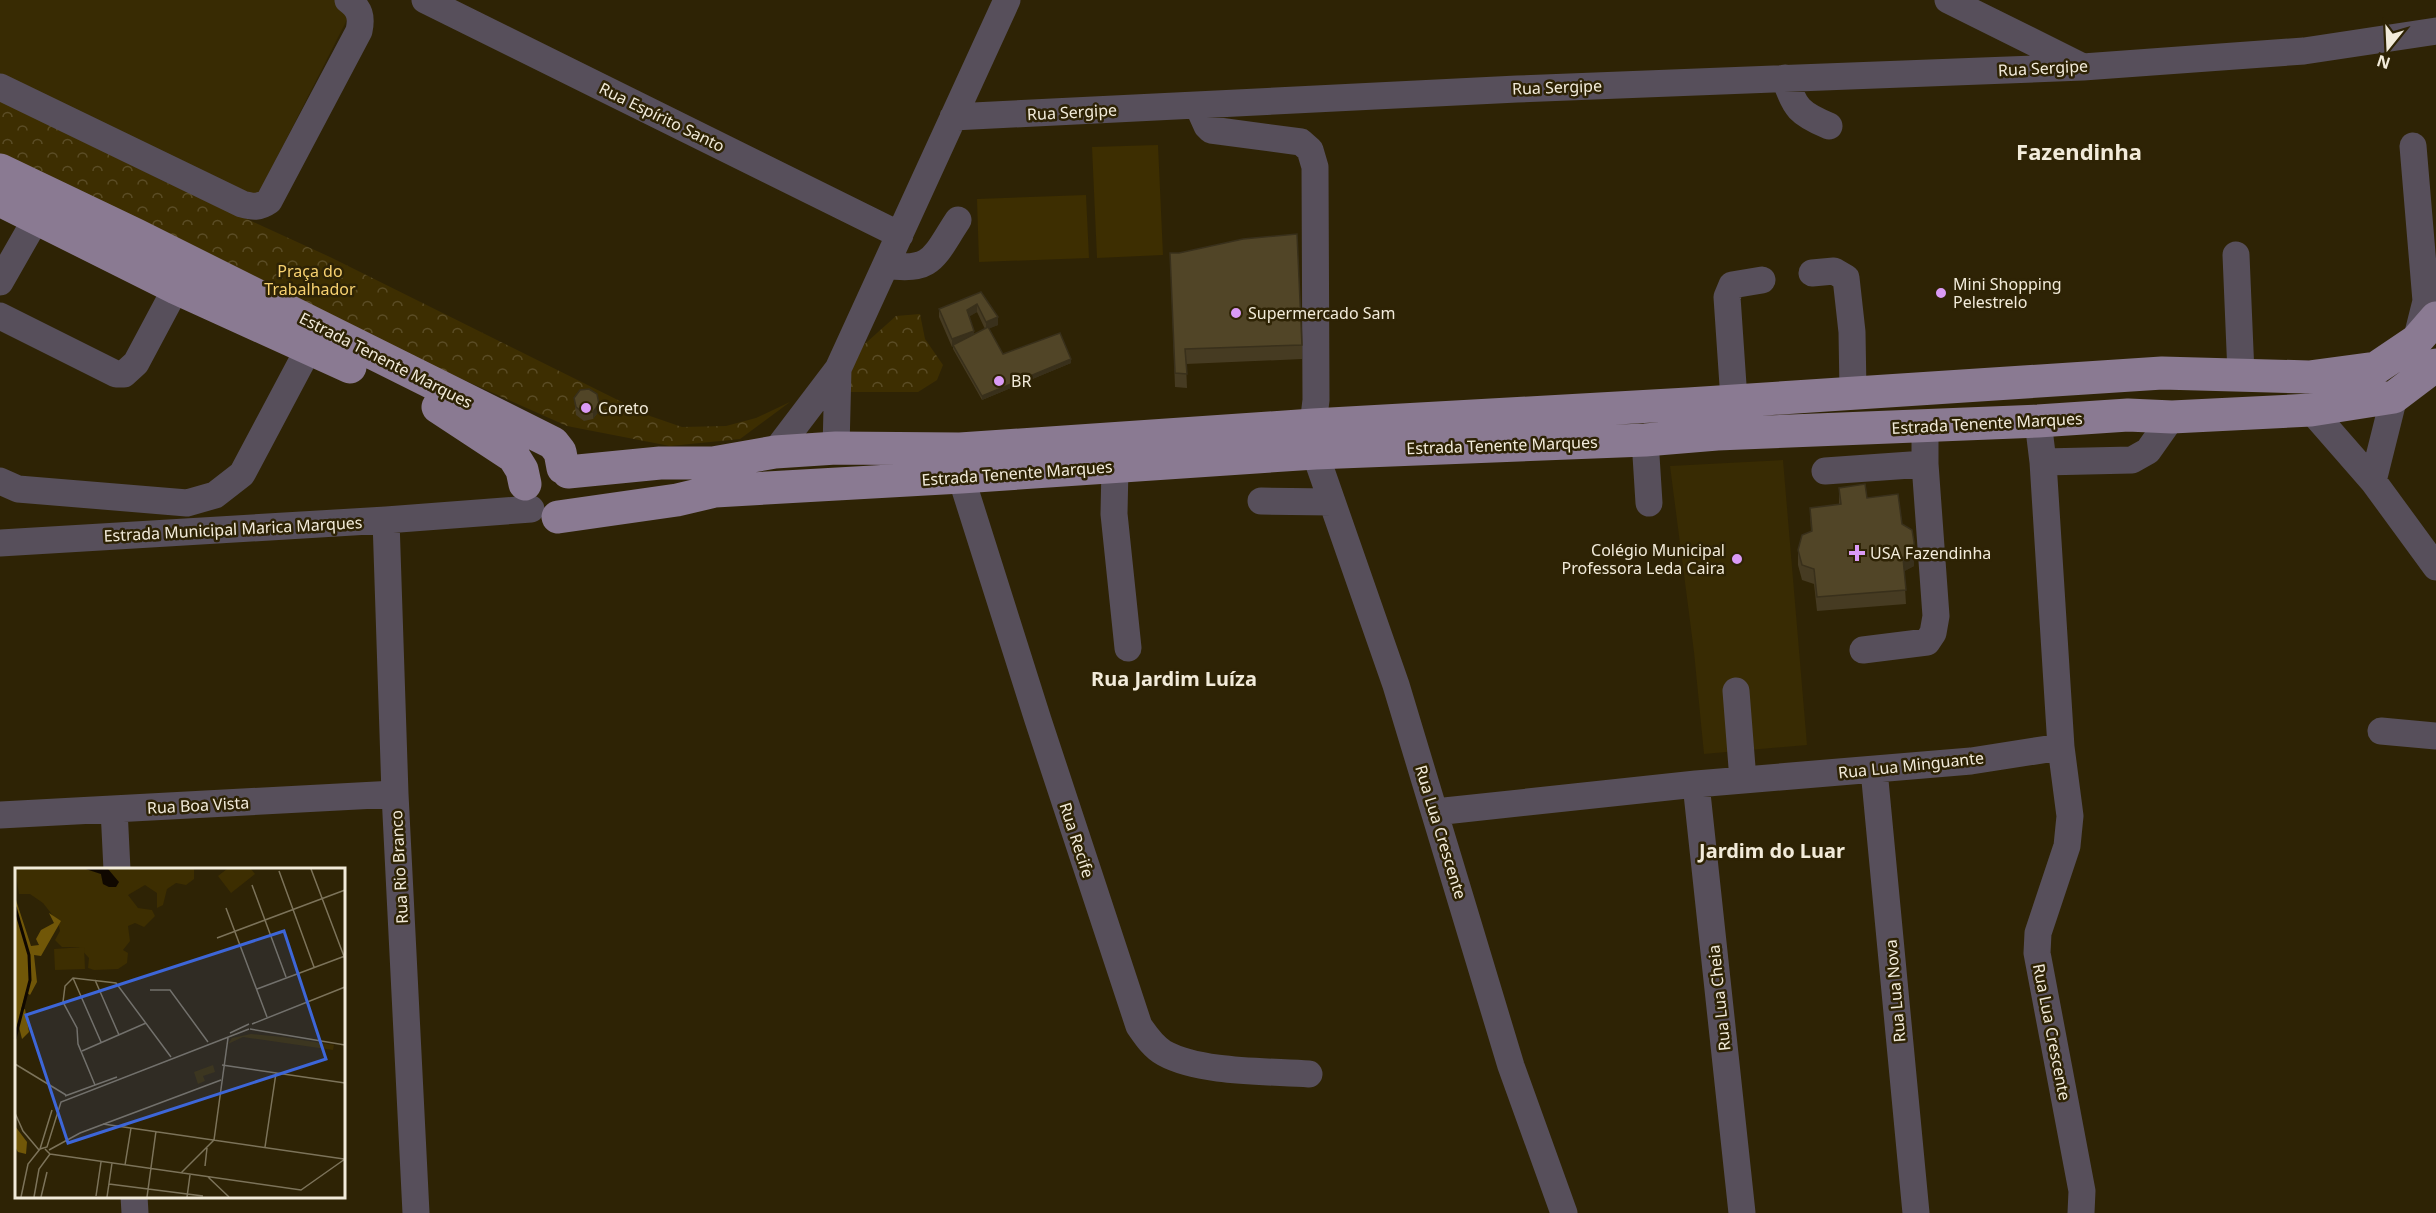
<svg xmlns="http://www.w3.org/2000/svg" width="2436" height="1213" viewBox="0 0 2436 1213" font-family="'Noto Sans',sans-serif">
  <defs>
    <pattern id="park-crowns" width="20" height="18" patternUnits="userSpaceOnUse" patternTransform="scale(1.5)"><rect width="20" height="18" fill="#3d2e01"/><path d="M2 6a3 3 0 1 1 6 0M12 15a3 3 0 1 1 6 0" fill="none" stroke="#5a4c25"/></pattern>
  </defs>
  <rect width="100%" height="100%" fill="#2e2305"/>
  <path fill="#382b03" d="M0 0H337L353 8 251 209 0 87Z
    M1783 460 1807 745 1704 754 1694 652 1670 466Z"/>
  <path fill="url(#park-crowns)" d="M0 99 161 180 330 257 650 416 682 427 726 426 756 418 790 402 740 439 670 446 567 426 363 335 0 156Z
    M920 314 925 339 943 365 937 380 918 392H848L847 383 858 350 896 316Z"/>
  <path fill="#3d2e01" d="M1158 145 1163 255 1097 258 1092 147Z
    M1086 195 1089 258 979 262 977 199Z"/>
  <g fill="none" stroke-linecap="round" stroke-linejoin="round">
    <path stroke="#574f5b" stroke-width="27" d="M425 0 900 235
      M1948 0 2079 65
      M1785 78C1794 108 1800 114 1829 126
      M0 87 242 204C253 207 259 208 269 201L359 31C362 17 360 9 348 0
      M1198 106 1207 126 1211 130 1301 142 1310 150 1315 167 1316 400 1313 425
      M953 117 1517 89 2083 67 2304 51 2436 31
      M2413 146 2426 301 2416 341
      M2236 255 2241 374
      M886 265C933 273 934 256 958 220
      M1812 273 1834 271 1846 278 1852 332 1853 392
      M0 282 36 219
      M0 316 116 374H124L136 363 176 288
      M1734 400 1727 297 1732 285 1762 280
      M2311 410 2373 481 2436 567
      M2038 421 2043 462 2061 747 2070 816 2067 846 2038 933 2037 953 2082 1191 2081 1213
      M1645 440 1649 503
      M836 448 838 369
      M775 452 838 369 1007 0
      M1315 453 1396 685 1511 1066 1564 1213
      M2043 462 2132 460 2148 451 2172 417
      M1115 467 1114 514 1128 648
      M1825 471 1925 464
      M961 477 1038 720 1139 1026C1146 1036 1153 1047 1164 1053 1200 1073 1267 1071 1309 1074
      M0 481 18 489 187 503 215 495 242 474 309 348
      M2373 481 2394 397
      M1261 501 1332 502
      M386 520 395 794 416 1213
      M0 543 386 520 531 509
      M1863 650 1927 642 1933 633 1936 616 1925 464V426
      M1736 691 1743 780
      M2381 731 2436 736
      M1874 770 1916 1213
      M1696 784 1742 1213
      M114 809 117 870
      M1435 812 1696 784 1971 761 2061 747
      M0 815 395 794
      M134 1196 135 1213"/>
    <path stroke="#8a7a92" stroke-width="33" d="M0 170 136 235 553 443 560 452 563 468
      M0 200 176 288 350 367
      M438 407 514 457 522 470 525 484
      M568 472 660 463H713L775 452 836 448 960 449 1313 425 1688 404 2162 373 2309 377 2376 368 2416 341 2436 318
      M558 517 677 500 715 491 961 477 1315 453 1645 440 1717 434 2038 421 2128 415 2172 417 2311 410 2394 397 2436 365"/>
  </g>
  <path fill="#463b22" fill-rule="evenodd" d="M1170 253 1302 345V359L1186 364 1187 388 1175 387Z
    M981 292 998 325 989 328 1003 354 1071 363 982 400 953 349V346L952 347 939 317V309ZM977 312 985 329 974 334 969 316Z
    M574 398 599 411 593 419 584 421 576 415Z
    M1839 488 1867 498 1902 524 1914 556V566L1904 571 1906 604 1817 611 1814 584 1802 580 1798 565V550L1811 532 1810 508 1839 504Z"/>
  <path fill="#39301b" d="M977 304V312L967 318V310Z
    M998 317V325L986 330V322Z
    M974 331V338L952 347V339Z
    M1071 359V363L982 400V396Z
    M599 404V411L593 419V412Z
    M1914 542V566L1903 572V558Z"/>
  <path fill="#514527" stroke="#39301b" stroke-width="1.5" d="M1297 234 1302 345 1185 349 1187 374 1175 373 1170 253H1179L1243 239Z
    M981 292 998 317 986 322 977 304 967 310 974 331 952 339 939 309Z
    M988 327 1003 354 1060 333 1071 359 982 396 953 345Z
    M589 389 597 394 599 404 593 412 584 413 576 407 574 398 580 390Z
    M1865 484 1867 498 1898 494 1902 524 1912 530 1914 542V551L1903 558 1906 590 1817 597 1814 569 1802 565 1798 550 1802 535 1812 531 1810 508 1841 504 1839 488Z"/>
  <g fill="#da9af6" stroke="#2e2305" stroke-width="2">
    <circle cx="1941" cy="293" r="6"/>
    <circle cx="1236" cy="313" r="6"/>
    <circle cx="999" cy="381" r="6"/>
    <circle cx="586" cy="408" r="6"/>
    <path d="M1854 544h6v6h6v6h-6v6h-6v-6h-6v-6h6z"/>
    <circle cx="1737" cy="559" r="6"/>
  </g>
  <g text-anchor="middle" stroke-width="5" stroke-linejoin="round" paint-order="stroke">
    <g font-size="16" fill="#f2ebda" stroke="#2e2305">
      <text transform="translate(2043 68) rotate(-3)" y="6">Rua Sergipe</text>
      <text transform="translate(1557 87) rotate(-2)" y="6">Rua Sergipe</text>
      <text transform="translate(1072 112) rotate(-3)" y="6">Rua Sergipe</text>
      <text transform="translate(662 117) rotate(26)" y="6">Rua Espírito Santo</text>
      <text transform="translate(386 360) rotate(27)" y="6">Estrada Tenente Marques</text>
      <text transform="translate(1987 423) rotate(-3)" y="6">Estrada Tenente Marques</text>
      <text transform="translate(1502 445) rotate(-2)" y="6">Estrada Tenente Marques</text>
      <text transform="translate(1017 473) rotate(-4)" y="6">Estrada Tenente Marques</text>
      <text transform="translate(233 529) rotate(-3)" y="6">Estrada Municipal Marica Marques</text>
      <text transform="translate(1911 765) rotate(-6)" y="6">Rua Lua Minguante</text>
      <text transform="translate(198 805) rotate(-3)" y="6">Rua Boa Vista</text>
      <text transform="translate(1441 832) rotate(73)" y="6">Rua Lua Crescente</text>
      <text transform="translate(1077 840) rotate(72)" y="6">Rua Recife</text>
      <text transform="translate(399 867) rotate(-93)" y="6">Rua Rio Branco</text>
      <text transform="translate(1895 991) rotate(-95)" y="6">Rua Lua Nova</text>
      <text transform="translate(1719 998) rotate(-96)" y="6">Rua Lua Cheia</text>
      <text transform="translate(2052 1032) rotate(79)" y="6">Rua Lua Crescente</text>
    </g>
    <g font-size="16" fill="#f7d170" stroke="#2e2305">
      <text x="310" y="277">Praça do<tspan x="310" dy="18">Trabalhador</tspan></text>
    </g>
    <g font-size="16" fill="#f2ebda" stroke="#2e2305" text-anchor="start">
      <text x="1953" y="290">Mini Shopping<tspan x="1953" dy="18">Pelestrelo</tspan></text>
      <text x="1248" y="319">Supermercado Sam</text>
      <text x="1011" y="387">BR</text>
      <text x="598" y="414">Coreto</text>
      <text x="1725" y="556" text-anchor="end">Colégio Municipal<tspan x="1725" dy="18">Professora Leda Caira</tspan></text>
      <text x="1870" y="559">USA Fazendinha</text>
    </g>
    <g font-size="20" font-weight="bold" fill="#f2ebda" stroke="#2e2305">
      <text x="1174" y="686">Rua Jardim Luíza</text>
      <text x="1772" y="858">Jardim do Luar</text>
    </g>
    <g font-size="22" font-weight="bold" fill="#f2ebda" stroke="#2e2305">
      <text x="2079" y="160">Fazendinha</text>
    </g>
  </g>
  <g transform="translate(15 868)">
    <rect width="330" height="330" fill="#2e2305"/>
    <path d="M0 1H71L86 6 88 16 94 19H101L93 1H179V11L171 17 161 15 152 21 148 37 142 40V25L130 17 113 27 123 40 137 42 140 48 129 59 120 55 113 58 115 73 108 82 113 85 112 95 103 101 79 102 73 100 74 90 64 79H47L40 72 45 63 43 54 28 35 15 26H4Z" fill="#3d2e01"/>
    <path d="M0 29 16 78 24 77 21 71 26 62 39 55 34 45 46 53 26 88 19 87 22 114 15 127 11 124 6 142 10 141 14 164 7 171 3 155 0 164ZM0 258 12 274 11 286 3 284 0 279Z" fill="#715708"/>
    <path d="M236 166 268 169 319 177 318 182 228 169 213 176 217 170Z" fill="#3d2e01"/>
    <path d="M212 1H236L240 6 216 25 203 8ZM69 79 70 101 40 102 39 81ZM198 197 200 204 188 208 190 213 183 216 179 204Z" fill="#3d2e01"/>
    <path d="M71 1H93L104 14 101 19H94L88 16 86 6Z" fill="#100800"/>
    <path fill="none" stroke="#100800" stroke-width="3" d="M0 39 14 87 15 112 0 171"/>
    <path fill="none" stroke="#7c735a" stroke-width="1.5" d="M296 1 330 91M264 3 299 99M237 17 271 109M211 40 252 149M202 70 330 22M58 110 86 174M80 112 104 167M242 121 330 88M135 122H155L193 174M237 156 330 119M235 161 330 177M215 165 234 156M67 183 131 155M0 196 51 227M207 197 330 215M80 217 63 176 62 160 48 134 50 118 58 110 101 115 156 189M50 228 102 209M0 245 8 263 24 282M88 256 329 291M199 272 213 170M250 279 261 205M25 281 37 242M34 282 65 265 206 212M35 286 286 322 330 291M110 297 116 260M190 298 192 280M166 305 199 272M193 309 214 329M94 316 188 328M81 328 86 294M6 329 13 296 25 281 32 279 46 234 234 161M19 329 24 301 35 286 30 281M26 329 32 304M92 329 97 295M132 329 141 263M172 329 175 307"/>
    <path fill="#3d66d8" fill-opacity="0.15" stroke="#3d66d8" stroke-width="3" d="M269 63 311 191 53 275 11 147Z"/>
    <rect width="330" height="330" fill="none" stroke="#f2ebda" stroke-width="3"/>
  </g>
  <g transform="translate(2388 48) rotate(198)" stroke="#2e2305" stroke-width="4.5" paint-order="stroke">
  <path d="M0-4.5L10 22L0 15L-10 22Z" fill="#f2ebda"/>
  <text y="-9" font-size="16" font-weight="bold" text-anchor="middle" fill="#f2ebda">N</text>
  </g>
</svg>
